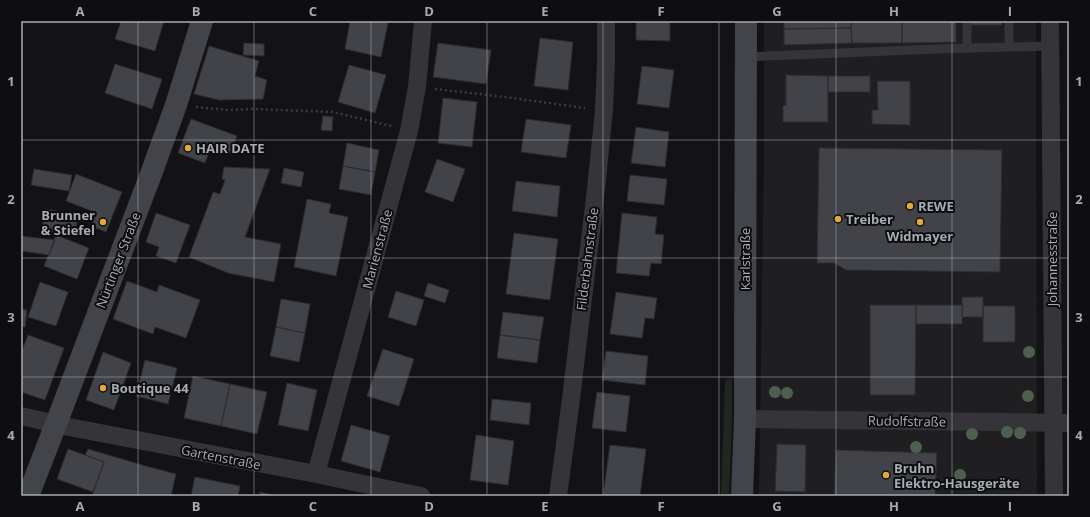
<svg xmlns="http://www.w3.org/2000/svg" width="1090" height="517" viewBox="0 0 1090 517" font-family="'Open Sans',sans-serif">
  <rect width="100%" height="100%" fill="#131315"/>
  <path fill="#1f1f22" d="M764 21H1036L1037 496H759L764 154Z"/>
  <path fill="#202720" d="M732 378V422L729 496H721L725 383 727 379Z"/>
  <path fill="#424348" stroke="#2d2d31" d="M121 21H164L155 51 115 39Z
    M350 21H381L388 23 381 57 345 49Z
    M636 21H670V41L636 40Z
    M784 21H851V28L784 29Z
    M851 21H902V43H852Z
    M902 21H956V42L902 43Z
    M970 21H1002V25H970Z
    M851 28 852 43 784 45V29Z
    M540 38 573 42 568 90 534 86Z
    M244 43 264 44V56L243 55Z
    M438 43 491 50 486 84 433 77Z
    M209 46 259 61 255 76 267 80 263 99 219 100 194 94Z
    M115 64 162 79 152 109 105 93Z
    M349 65 386 75 375 113 338 102Z
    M642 66 674 70 669 108 637 104Z
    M786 75 828 76V122H783V106L786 105Z
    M828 76H870V92H828Z
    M877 81H910V125L872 124V110H878Z
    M443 98 477 102 472 147 438 143Z
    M323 116 333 117 332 131 321 130Z
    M191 119 237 136 230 154 211 147 205 163 178 153Z
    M526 119 571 125 566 158 521 152Z
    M636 127 669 132 665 167 631 163Z
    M347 143 379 150 375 172 343 166Z
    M819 148 1002 150 1000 272 846 270 834 263H817Z
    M437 159 465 169 453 202 425 192Z
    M343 166 375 172 371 195 339 189Z
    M224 167 270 169 245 237 281 244 274 282 228 273 189 257 213 192 220 194 225 180 222 179Z
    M284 168 304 172 301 187 281 183Z
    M34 169 72 175 69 191 31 185Z
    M76 174 122 192 106 232 91 226 97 213 66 201Z
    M630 175 667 179 664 205 627 201Z
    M516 181 560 186 557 217 512 211Z
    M307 199 331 204 329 213 348 217 336 276 294 267Z
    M45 209 69 213 68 221 77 222 75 235 42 230Z
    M156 213 190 225 176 263 156 256 159 247 146 242Z
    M622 213 657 217 655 234 664 235 661 264 651 263 649 276 616 273Z
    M514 233 558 239 550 300 506 294Z
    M56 235 89 248 77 279 44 266Z
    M21 236 55 240 49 255 21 251Z
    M127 281 157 292 159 285 200 300 186 338 155 327 153 334 113 319Z
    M40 282 68 292 56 326 28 317Z
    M428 283 449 290 445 303 424 296Z
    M396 291 424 300 416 326 388 317Z
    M616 292 657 298 654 319 645 318 642 338 610 334Z
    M962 297H983V317H962Z
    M281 299 310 304 305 333 276 327Z
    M870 305H916L915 395H870Z
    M916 305H963L962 324H916Z
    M983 306H1015V342H983Z
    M21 309 27 310 25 327 21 326Z
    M503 312 544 317 540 340 500 335Z
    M276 327 305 333 299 362 270 356Z
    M28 335 64 348 45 400 21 392V353Z
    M500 335 540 340 537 363 497 358Z
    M383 349 414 359 399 406 367 396Z
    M606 351 648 356 645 385 602 380Z
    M103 352 131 363 114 410 86 400Z
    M145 360 177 368 168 404 136 396Z
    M193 376 230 384 221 426 184 418Z
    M287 383 317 390 308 431 278 425Z
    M230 384 267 392 257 434 221 426Z
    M597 392 630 396 626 432 592 428Z
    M492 399 531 403 529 425 490 420Z
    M351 425 390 436 380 472 341 461Z
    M476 435 514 441 508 485 470 480Z
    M777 444 806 445 805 492 775 491Z
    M610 445 646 449 640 496H603Z
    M68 449 104 462 93 492 57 479Z
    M88 449 149 467 176 474 171 496H92L104 462 85 455Z
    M836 450 937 453 935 496H834Z
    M195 477 240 486 238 496H191Z
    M260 492 278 496H259Z"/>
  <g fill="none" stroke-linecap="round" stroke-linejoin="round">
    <path stroke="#3b3c40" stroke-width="2.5" stroke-dasharray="2 3" stroke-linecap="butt" d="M435 89 505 97 585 108
      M196 107 228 110 253 109 333 112 391 126"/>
    <path stroke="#353539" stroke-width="9" d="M967 21V48
      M1009 21V47
      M746 57 936 49 1051 46"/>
    <path stroke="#353539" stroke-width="18" d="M1050 21 1054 496
      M21 416 69 427 316 474 421 496
      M745 419 1069 423
      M316 474 409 131 417 87 423 21
      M558 496 571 399 596 189 604 110 606 63V21"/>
    <path stroke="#434449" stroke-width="22" d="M28 496 56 424 151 174 176 105 202 21
      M742 496 745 419V372L746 21"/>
  </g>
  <g fill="#4e5f4f">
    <circle cx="1029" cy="352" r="6"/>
    <circle cx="775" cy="392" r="6"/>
    <circle cx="787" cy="393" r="6"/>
    <circle cx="1028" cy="396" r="6"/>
    <circle cx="1007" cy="432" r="6"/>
    <circle cx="1020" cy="433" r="6"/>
    <circle cx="972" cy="434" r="6"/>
    <circle cx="916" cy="447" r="6"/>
    <circle cx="960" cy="475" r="6"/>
  </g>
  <path fill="none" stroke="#a6abb4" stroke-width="1" stroke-opacity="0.55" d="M138 21V496M254 21V496M371 21V496M487 21V496M603 21V496M719 21V496M836 21V496M952 21V496M21 140H1069M21 258H1069M21 377H1069"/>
  <g fill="#e4a73c" stroke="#0e0e10" stroke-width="1.5">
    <circle cx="188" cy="148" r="4"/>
    <circle cx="910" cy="206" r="4"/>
    <circle cx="838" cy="219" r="4"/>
    <circle cx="103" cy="222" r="4"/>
    <circle cx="920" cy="222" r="4"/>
    <circle cx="103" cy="388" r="4"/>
    <circle cx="886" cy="475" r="4"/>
  </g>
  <g text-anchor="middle" stroke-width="4" stroke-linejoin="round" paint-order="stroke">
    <g font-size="13" font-weight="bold" fill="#a6abb4" stroke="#0e0e10" text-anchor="start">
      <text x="196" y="153">HAIR DATE</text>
      <text x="918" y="211">REWE</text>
      <text x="95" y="220" text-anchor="end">Brunner<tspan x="95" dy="15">&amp; Stiefel</tspan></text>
      <text x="846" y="224">Treiber</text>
      <text x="920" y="241" text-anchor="middle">Widmayer</text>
      <text x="111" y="393">Boutique 44</text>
      <text x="894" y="473">Bruhn<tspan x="894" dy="15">Elektro-Hausgeräte</tspan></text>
    </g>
    <g font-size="13" fill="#a6abb4" stroke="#0e0e10">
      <text transform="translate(377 249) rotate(-75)" y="5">Marienstraße</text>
      <text transform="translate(587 259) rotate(-83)" y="5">Filderbahnstraße</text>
      <text transform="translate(745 259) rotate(-90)" y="5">Karlstraße</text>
      <text transform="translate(1052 259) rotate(-90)" y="5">Johannesstraße</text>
      <text transform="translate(118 260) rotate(-69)" y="5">Nürtinger Straße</text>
      <text transform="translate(907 421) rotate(1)" y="5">Rudolfstraße</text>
      <text transform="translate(221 457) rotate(11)" y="5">Gartenstraße</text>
    </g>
  </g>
  <rect width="1090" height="517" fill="none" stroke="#0e0e10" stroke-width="44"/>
  <rect x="22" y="22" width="1046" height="473" fill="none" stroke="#a6abb4" stroke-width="1.5"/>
  <g font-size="13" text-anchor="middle" font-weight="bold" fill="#a6abb4">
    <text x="80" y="16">A</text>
    <text x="196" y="16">B</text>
    <text x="313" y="16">C</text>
    <text x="429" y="16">D</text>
    <text x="545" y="16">E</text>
    <text x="661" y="16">F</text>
    <text x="777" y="16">G</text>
    <text x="894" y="16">H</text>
    <text x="1010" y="16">I</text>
    <text x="11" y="86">1</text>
    <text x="1079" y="86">1</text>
    <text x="11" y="204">2</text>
    <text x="1079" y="204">2</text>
    <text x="11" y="322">3</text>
    <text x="1079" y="322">3</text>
    <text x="11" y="440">4</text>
    <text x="1079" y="440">4</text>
    <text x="80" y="511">A</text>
    <text x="196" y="511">B</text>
    <text x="313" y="511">C</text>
    <text x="429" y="511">D</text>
    <text x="545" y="511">E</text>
    <text x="661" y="511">F</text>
    <text x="777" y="511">G</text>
    <text x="894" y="511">H</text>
    <text x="1010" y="511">I</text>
  </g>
</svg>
